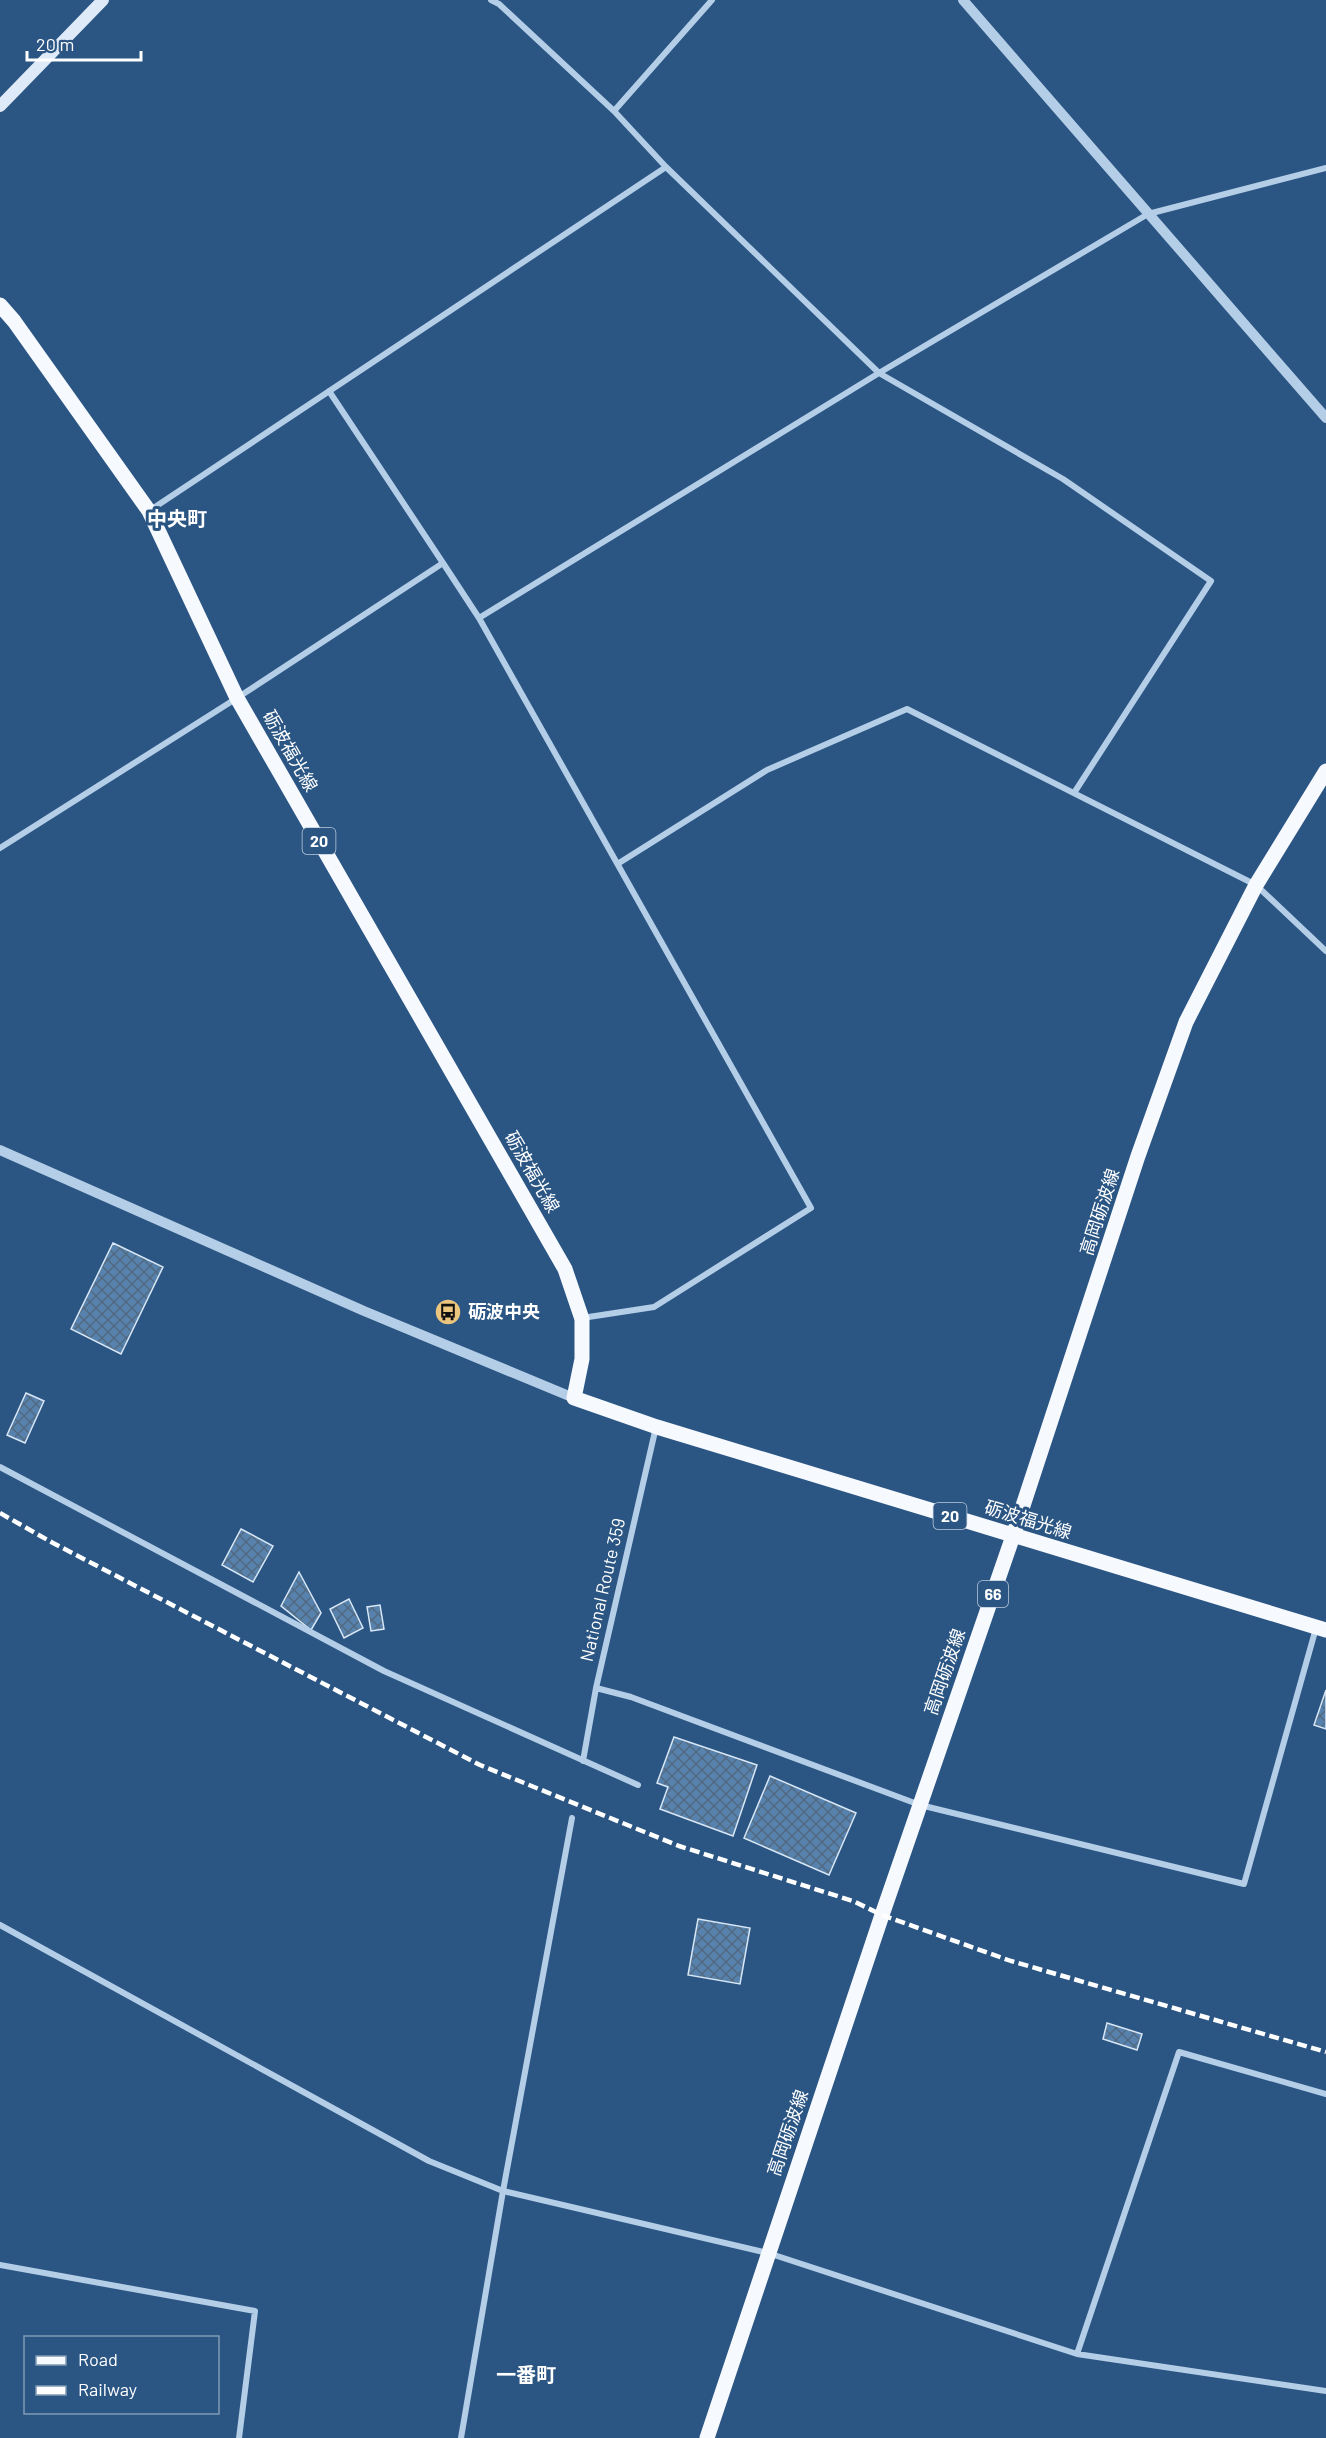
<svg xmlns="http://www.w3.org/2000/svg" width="1326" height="2438" viewBox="0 0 1326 2438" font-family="Barlow,'Noto Sans JP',sans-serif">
  <defs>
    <pattern id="building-cross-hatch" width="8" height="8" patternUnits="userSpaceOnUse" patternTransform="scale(1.5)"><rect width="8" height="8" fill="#5782ad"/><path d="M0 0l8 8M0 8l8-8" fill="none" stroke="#526a81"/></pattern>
  </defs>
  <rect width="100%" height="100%" fill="#2b5684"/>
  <path fill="url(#building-cross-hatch)" stroke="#d8e7f6" stroke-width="1.5" d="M113 1243 163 1267 121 1354 71 1329Z
    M26 1393 44 1401 25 1443 7 1435Z
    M241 1529 273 1546 253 1582 222 1565Z
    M299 1572 321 1613 311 1630 281 1606Z
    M349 1599 363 1628 344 1638 330 1609Z
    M380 1605 384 1629 371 1631 367 1607Z
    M1326 1690V1729L1314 1725Z
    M674 1737 757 1765 733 1836 660 1809 668 1787 657 1783Z
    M770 1776 856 1813 829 1875 744 1838Z
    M698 1919 750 1928 740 1984 688 1975Z
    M1107 2023 1142 2034 1137 2050 1103 2039Z"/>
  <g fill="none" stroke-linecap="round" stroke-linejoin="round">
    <path stroke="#b5cee7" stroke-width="6" d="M491 0 499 4 614 111 666 167 879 373 1063 479 1211 581 1074 793
      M614 111 712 0
      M329 391 443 563
      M149 511 666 167
      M479 618 811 1208 654 1307 582 1318
      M0 848 237 698 443 563 479 618 879 373 1148 214 1326 168
      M619 863 767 770 907 709 1256 885 1326 951
      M0 1467 384 1671 638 1785
      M596 1688 631 1697 920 1805 1244 1884 1316 1628
      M583 1761 596 1688 656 1427
      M0 1925 429 2161 503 2191 768 2253 1077 2354 1326 2391
      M0 2265 255 2311 239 2438
      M1077 2354 1179 2052 1326 2094
      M461 2438 503 2191 572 1818"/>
    <path stroke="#b5cee7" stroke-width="10" d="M963 0 1326 418
      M0 1150 364 1311 574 1398"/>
    <path stroke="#deeaf7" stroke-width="12" d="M0 106 103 0"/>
    <path stroke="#f6f9fe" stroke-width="15" d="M0 305 14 321 149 511 237 698 565 1269 582 1319V1359L574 1398 657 1427 1326 1630
      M707 2438 882 1915 1013 1536 1138 1156 1186 1022 1256 885 1326 771"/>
    <path stroke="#fff" stroke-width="4.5" stroke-dasharray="10 4.5" stroke-linecap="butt" d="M0 1513 53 1543 480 1765 679 1846 853 1901 882 1915 1011 1961 1326 2052"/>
  </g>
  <defs>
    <symbol id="bus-disc" viewBox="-11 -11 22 22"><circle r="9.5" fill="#edc67d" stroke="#2b5684"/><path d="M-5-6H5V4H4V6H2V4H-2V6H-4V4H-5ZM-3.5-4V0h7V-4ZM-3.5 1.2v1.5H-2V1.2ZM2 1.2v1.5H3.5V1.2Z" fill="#111"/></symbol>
  </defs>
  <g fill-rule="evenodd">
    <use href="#bus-disc" x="433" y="1297" width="30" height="30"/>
  </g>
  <g text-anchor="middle" stroke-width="6" stroke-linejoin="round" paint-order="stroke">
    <g fill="#2b5684" stroke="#bfccda" stroke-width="1.5">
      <rect x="302.5" y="828" width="33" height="26" rx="4.5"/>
      <rect x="933.5" y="1503" width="33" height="26" rx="4.5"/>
      <rect x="978" y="1581" width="30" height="26" rx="4.5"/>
    </g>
    <g font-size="16" font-weight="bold" fill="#fff">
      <text x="319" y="847">20</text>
      <text x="950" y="1522">20</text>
      <text x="993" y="1600">66</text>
    </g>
    <g font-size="18" fill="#fff" stroke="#2b5684">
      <text transform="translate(290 751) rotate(60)" y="6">砺波福光線</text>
      <text transform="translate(532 1172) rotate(60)" y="6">砺波福光線</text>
      <text transform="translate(1100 1212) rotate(-72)" y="6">高岡砺波線</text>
      <text transform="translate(1028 1520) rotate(17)" y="6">砺波福光線</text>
      <text transform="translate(603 1590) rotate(-77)" y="6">National Route 359</text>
      <text transform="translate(945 1672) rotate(-71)" y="6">高岡砺波線</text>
      <text transform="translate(788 2133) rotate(-71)" y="6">高岡砺波線</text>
    </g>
    <g font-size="18" font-weight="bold" fill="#fff" stroke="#2b5684" text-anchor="start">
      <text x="468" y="1318">砺波中央</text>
    </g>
    <g font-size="20" font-weight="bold" fill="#fff" stroke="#2b5684">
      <text x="177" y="526">中央町</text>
      <text x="526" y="2382">一番町</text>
    </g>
  </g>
  <rect x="24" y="2336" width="195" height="78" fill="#2b5684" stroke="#809ab5" stroke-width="1.5"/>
  <rect x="36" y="2356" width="30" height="9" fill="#f6f9fe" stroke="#809ab5" stroke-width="1.5"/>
  <text x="78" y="2366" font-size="18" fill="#ffffff">Road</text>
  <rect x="36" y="2386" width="30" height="9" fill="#ffffff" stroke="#809ab5" stroke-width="1.5"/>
  <text x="78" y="2396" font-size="18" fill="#ffffff">Railway</text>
  <path d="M27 51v9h114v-9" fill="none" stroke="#ffffff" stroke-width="3"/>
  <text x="36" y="51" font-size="18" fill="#ffffff" stroke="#2b5684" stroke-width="4.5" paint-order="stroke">20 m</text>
</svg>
